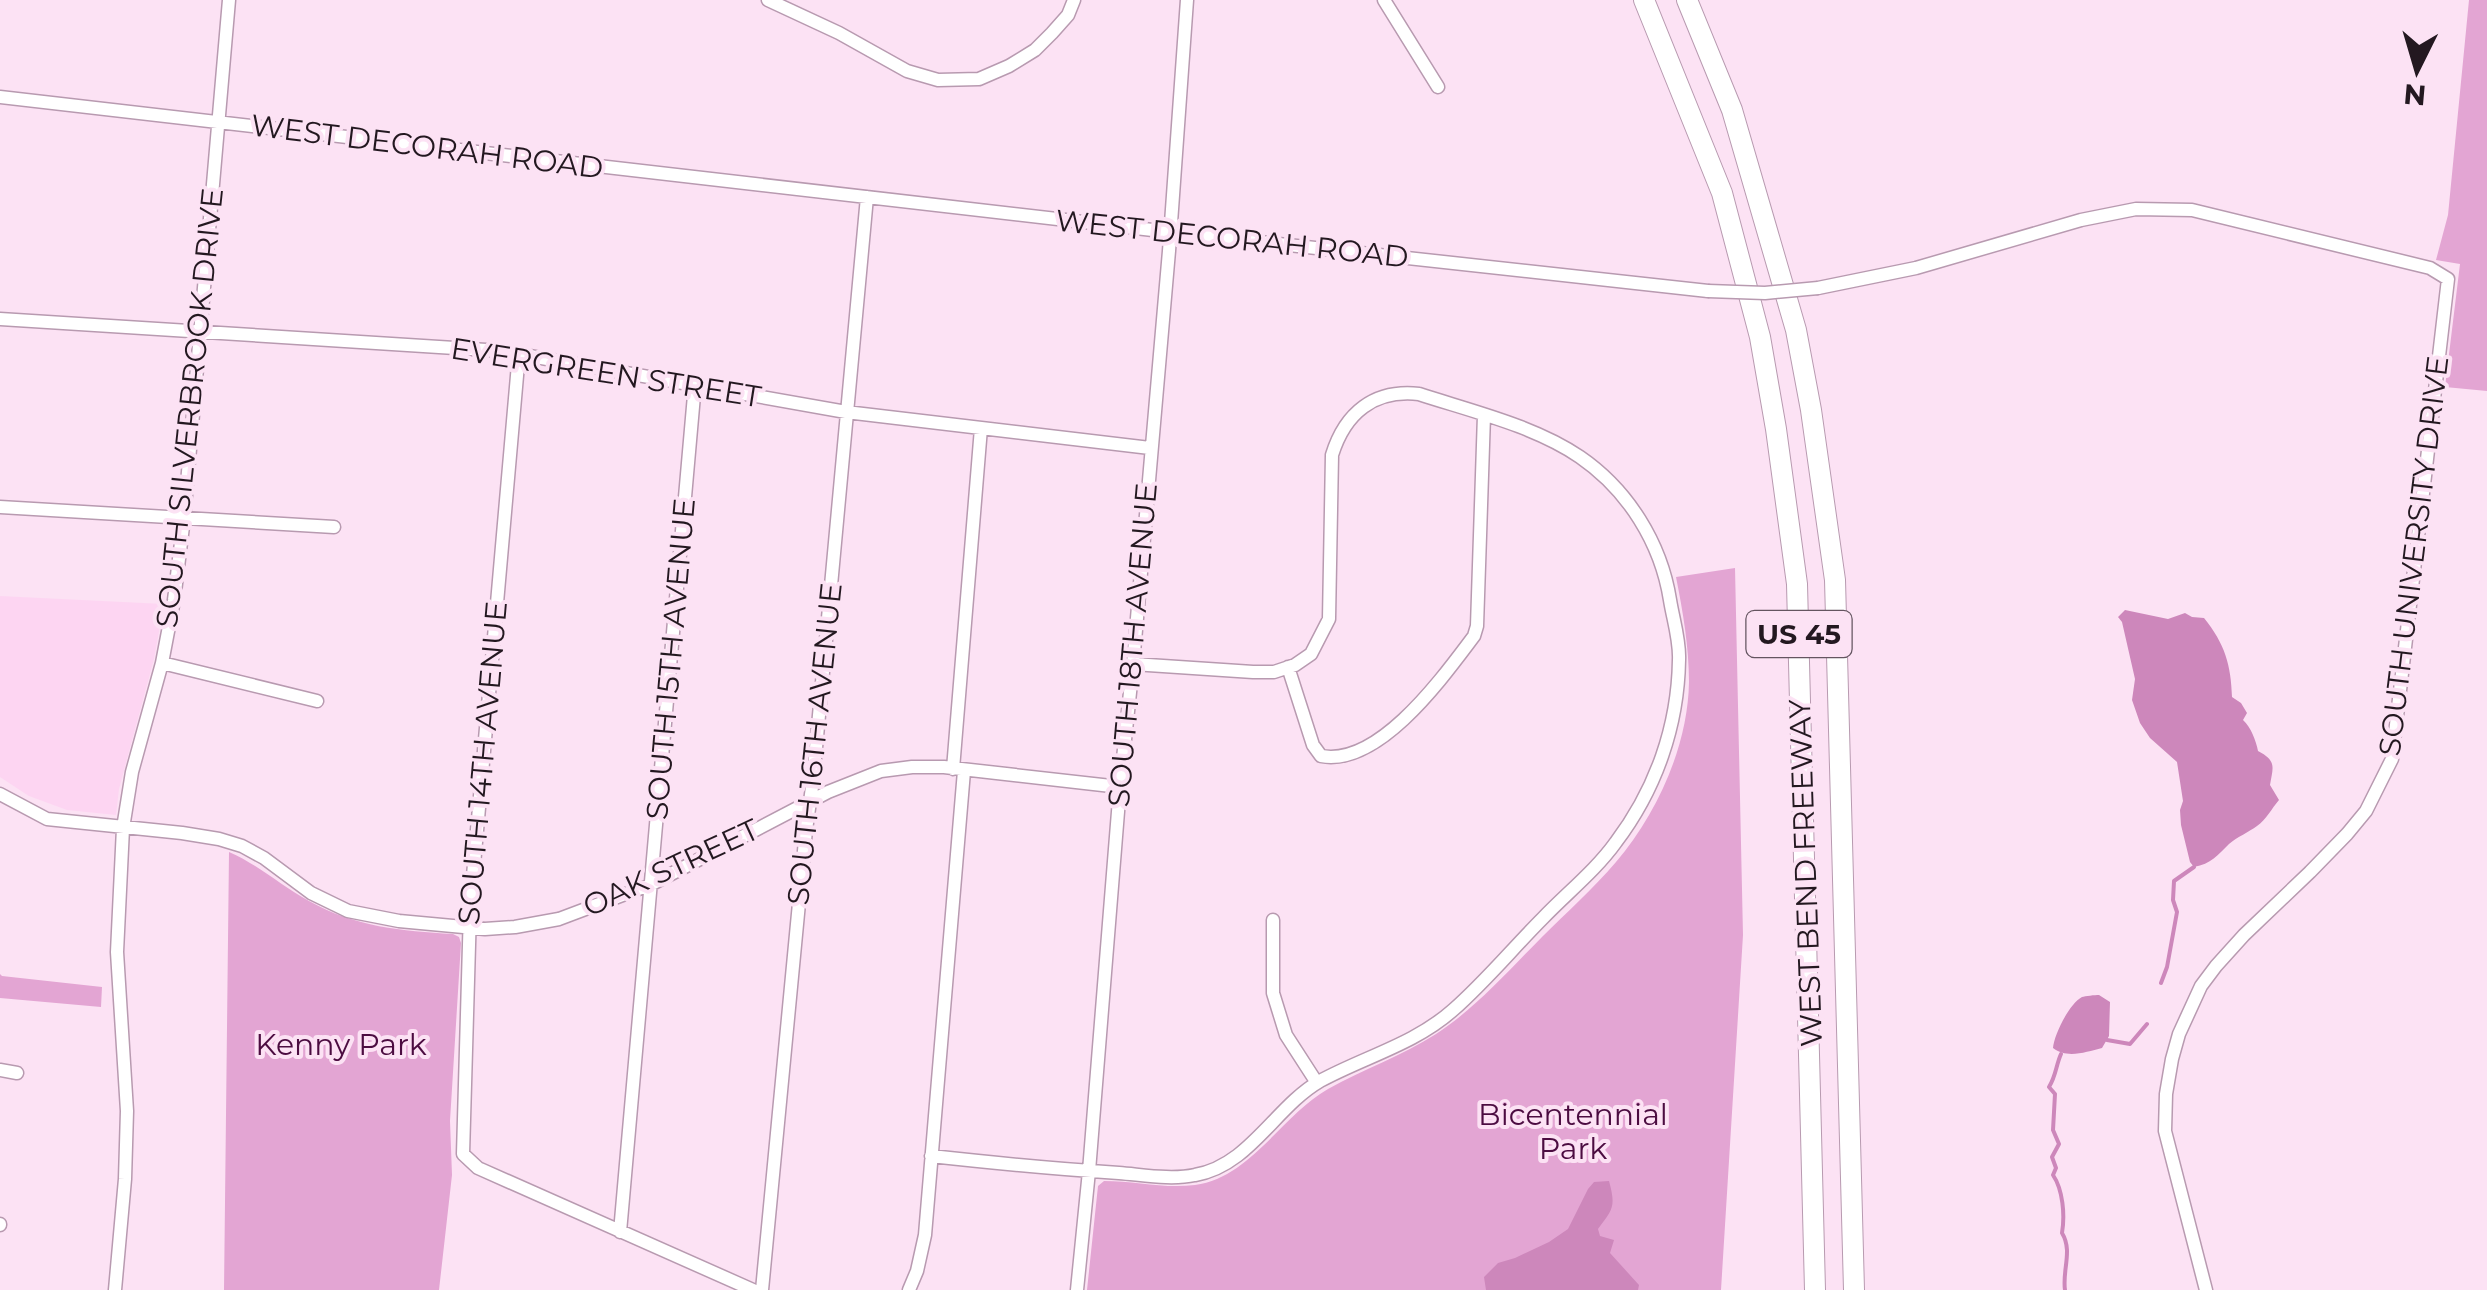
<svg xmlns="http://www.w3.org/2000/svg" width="2487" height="1290" viewBox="0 0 2487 1290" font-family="Montserrat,sans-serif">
  <rect width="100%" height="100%" fill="#fce2f4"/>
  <path fill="#fdd5f2" d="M0 596 164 604 154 659 119 789 116 815 67 810 29 796 0 777Z"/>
  <path fill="#e3a5d3" d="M2469 0H2487V391L2445 387 2460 264 2436 260 2448 215Z
    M1735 568 1743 935 1721 1290H1087L1098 1186 1104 1181C1135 1181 1165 1189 1195 1185 1251 1177 1281 1116 1328 1089 1364 1069 1402 1056 1436 1034 1476 1008 1508 971 1542 937 1567 912 1593 889 1616 862 1657 814 1688 746 1689 682 1689 647 1683 612 1676 577Z
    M229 852C259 865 281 886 309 901 355 927 402 931 453 934L459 937 461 943 450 1121 452 1175 439 1290H224Z
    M0 974 2 976 102 987 101 1007 0 998Z"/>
  <path fill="#cd87bb" d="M2125 610 2168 619 2185 613 2192 617 2204 618C2225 644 2231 665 2232 697L2241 703 2247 713 2243 720C2251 727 2256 741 2258 751 2277 761 2273 767 2270 785L2279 800C2272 808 2266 820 2257 826 2249 832 2237 837 2229 844 2218 855 2211 864 2194 867L2190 862 2181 825 2180 810 2183 801 2177 762 2150 738 2140 723 2132 700 2135 679 2122 622 2118 617Z
    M2099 995 2110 1002 2109 1036 2102 1048C2086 1052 2067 1059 2053 1048 2054 1035 2069 1004 2082 997 2085 996 2095 995 2099 995Z
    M1609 1181C1616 1207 1613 1209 1598 1229L1600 1236 1614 1240 1610 1253 1639 1285 1638 1290H1486L1484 1277 1498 1263 1515 1258 1549 1242 1568 1229 1588 1189 1594 1182Z"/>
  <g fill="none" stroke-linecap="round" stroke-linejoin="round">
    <path stroke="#cd87bb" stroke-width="4" d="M2161 983 2167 967 2177 912 2173 900 2174 881 2194 867
      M2107 1040 2130 1044 2147 1024
      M2061 1054C2056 1065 2056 1076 2049 1087L2055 1094 2053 1130 2059 1144 2052 1157 2056 1168 2053 1175C2063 1190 2065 1215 2062 1233 2073 1251 2062 1270 2065 1290"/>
    <defs>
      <path id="minor" d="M768 0 839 33 907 71 938 80 979 79 1009 66 1035 50 1052 33 1068 15 1074 0
        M1384 0 1438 87
        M0 97 1170 232 1708 291
        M1818 288 1916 268 2081 220 2136 209 2192 210 2430 268 2448 279 2392 759 2366 811 2347 834 2310 872 2244 935 2216 966 2201 986 2179 1034 2172 1059 2166 1094 2165 1131 2206 1290
        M0 319 502 351 846 412 1150 448
        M519 353 470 910 463 1154 478 1168 753 1290
        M0 507 334 527
        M162 663 317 701
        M1288 667 1313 745 1321 756C1379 767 1443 677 1474 636L1477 626 1484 415
        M953 769 981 428
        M0 794 47 819 182 833 219 839 242 846 264 858 311 893 348 911 399 921 485 929 515 927 559 919 652 884 828 792 881 771 912 767H944L1120 787
        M1273 920V993L1286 1035 1317 1083
        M0 1070 17 1073
        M931 1156C994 1163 1057 1169 1119 1173 1144 1175 1171 1180 1195 1175 1249 1166 1275 1107 1320 1081 1364 1057 1415 1044 1453 1010 1485 982 1513 948 1543 918 1567 893 1596 870 1616 842 1656 789 1678 726 1679 660 1680 640 1673 619 1670 600 1661 543 1628 490 1580 457 1535 426 1471 411 1419 394 1374 389 1345 413 1332 455L1329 619 1311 654 1295 665 1274 672H1253L1133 664
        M0 1224V1225
        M620 1232 695 384
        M115 1290 125 1179 127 1111 117 952 123 828 132 772 162 663 174 600 184 518 229 0
        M762 1290 806 830 813 780 867 197
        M909 1290 917 1271 925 1235 964 771
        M1077 1290 1089 1171 1120 787 1133 664 1169 251 1187 0"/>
      <path id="highway" d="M1644 0 1722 193 1760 337 1776 429 1797 584 1815 1290
        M1687 0 1732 110 1796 330 1811 410 1835 580 1854 1290"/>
    </defs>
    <use href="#minor" stroke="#b89ab0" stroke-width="15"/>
    <use href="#highway" stroke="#b89ab0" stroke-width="22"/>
    <use href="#minor" stroke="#fff" stroke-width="12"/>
    <use href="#highway" stroke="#fff" stroke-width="20"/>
    <defs>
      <path id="minor-bridge" d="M1708 291 1765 293 1818 288"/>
    </defs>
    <use href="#minor-bridge" stroke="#b89ab0" stroke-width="15" stroke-linecap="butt"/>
    <use href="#minor-bridge" stroke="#fff" stroke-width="12"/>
  </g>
  <g text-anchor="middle" stroke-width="8" stroke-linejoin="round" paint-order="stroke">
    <rect fill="#fce2f4" stroke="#645560" stroke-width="2.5" x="1746.5" y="611" width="105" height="46" rx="8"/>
    <g font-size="28" font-weight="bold" fill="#231820">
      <text x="1799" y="644">US 45</text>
    </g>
    <g font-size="30" fill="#231820" stroke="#fce2f4">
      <text transform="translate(427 147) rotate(7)" y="10">WEST DECORAH ROAD</text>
      <text transform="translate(1232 239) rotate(6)" y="10">WEST DECORAH ROAD</text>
      <text transform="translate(606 373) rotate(9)" y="10">EVERGREEN STREET</text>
      <text transform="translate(190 408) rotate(-84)" y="10">SOUTH SILVERBROOK DRIVE</text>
      <text transform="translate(2414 556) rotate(-83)" y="10">SOUTH UNIVERSITY DRIVE</text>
      <text transform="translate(1133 645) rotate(-85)" y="10">SOUTH 18TH AVENUE</text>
      <text transform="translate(671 659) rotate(-85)" y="10">SOUTH 15TH AVENUE</text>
      <text transform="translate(815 744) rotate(-84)" y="10">SOUTH 16TH AVENUE</text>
      <text transform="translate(483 763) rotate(-85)" y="10">SOUTH 14TH AVENUE</text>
      <text transform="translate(671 868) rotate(-25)" y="10">OAK STREET</text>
      <text transform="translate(1806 873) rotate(-92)" y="10">WEST BEND FREEWAY</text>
    </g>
    <g font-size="30" fill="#4c0c41" stroke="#fce2f4">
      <text x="341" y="1055">Kenny Park</text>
      <text x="1573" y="1125">Bicentennial<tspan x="1573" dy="34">Park</tspan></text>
    </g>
  </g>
  <g transform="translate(2417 70) rotate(185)" stroke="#fce2f4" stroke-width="8" paint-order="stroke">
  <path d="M0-8L18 38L0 25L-18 38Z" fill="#231820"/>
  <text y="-15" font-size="28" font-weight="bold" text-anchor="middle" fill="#231820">N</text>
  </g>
</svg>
